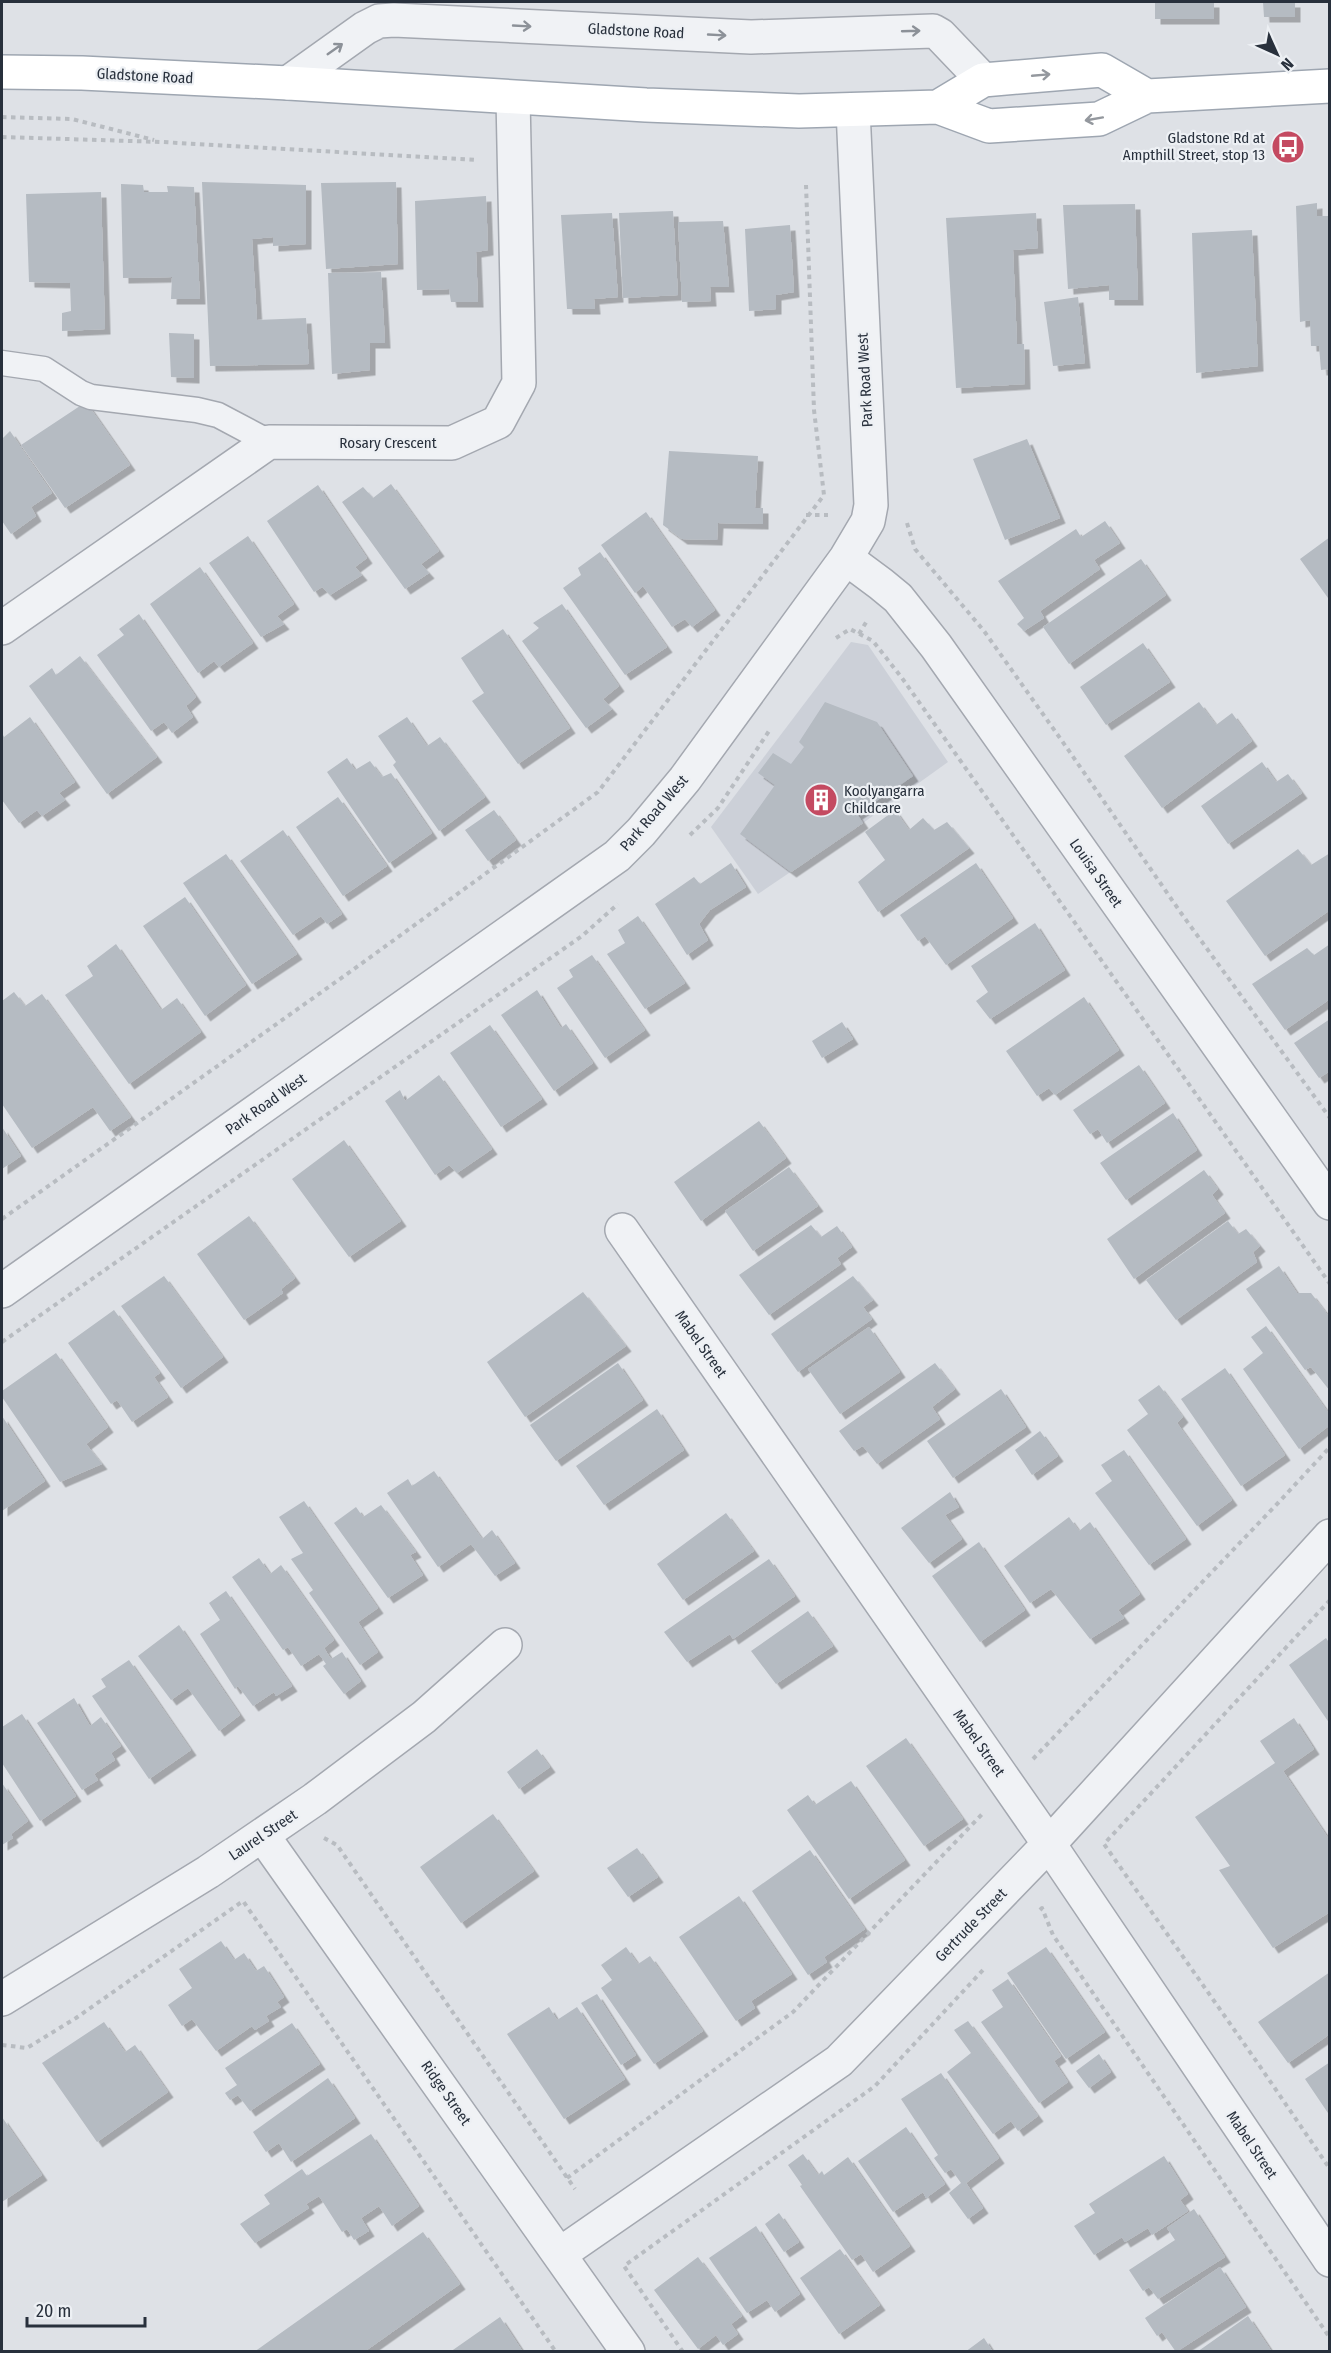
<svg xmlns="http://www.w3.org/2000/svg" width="1331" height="2353" viewBox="0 0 1331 2353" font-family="'Fira Sans Condensed',sans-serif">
  <defs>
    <filter id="shadow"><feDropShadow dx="5.5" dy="5.5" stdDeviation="0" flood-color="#0004"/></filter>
  </defs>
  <rect width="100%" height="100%" fill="#dee1e6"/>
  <path fill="#ccd0d8" d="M851 642 868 645 948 762 863 823 758 894 711 827Z"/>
  <path fill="#b5bbc2" filter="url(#shadow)" d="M1155 2H1214V19H1155Z
    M1263 2H1295V17H1264Z
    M202 182 306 185V244L273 246V237L252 239 257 320 306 318 309 364 210 366Z
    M396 182 398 264 326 269 321 183Z
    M121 184 143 185 144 192H168L167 186 194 187 200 299H171L172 277 123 278Z
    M101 192 105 329 62 331V313L71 311 70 283 29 282 26 194Z
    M486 196 488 250 476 252 478 302H451L449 289 417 290 415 201Z
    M1317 203V216H1330V369L1321 370 1319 346H1311L1310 320 1300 322 1296 206Z
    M1135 204 1138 300H1109V285L1068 289 1063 205Z
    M673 211 678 295 623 298 619 213Z
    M612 213 618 297 594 299 595 309H567L561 215Z
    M1036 213 1038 248 1013 250 1017 344H1024L1025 384 956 388 946 218Z
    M723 221 729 287H710L711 301 682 302 678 222Z
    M790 225 794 292 776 295V309L749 311 745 229Z
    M1252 230 1258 366 1196 373 1192 233Z
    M381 272 385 343H370V370L332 374 328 273Z
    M1078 297 1085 363 1053 366 1044 302Z
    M169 333 194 334V378L171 377Z
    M86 402 130 465 65 508 21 445Z
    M10 431 52 493 31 507 36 516 11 534 2 521V439Z
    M1027 439 1060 518 1005 540 973 459Z
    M669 451 758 456 755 508H763V524L718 523 717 540 682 539 663 525Z
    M391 484 439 551 421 564 429 573 405 589 342 502 363 487 373 498Z
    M318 485 367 558 355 567 362 575 330 595 322 587 314 592 267 521Z
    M646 512 715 610 692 627 685 619 672 627 643 586 635 593 601 545Z
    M1105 521 1120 543 1094 560 1100 569 1040 611 1044 618 1024 631 1017 624 1024 618 998 581 1076 529 1081 537Z
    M248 536 294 604 277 616 284 624 261 637 209 563Z
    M1330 537V597L1328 598 1300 559Z
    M600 552 667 647 625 675 563 588 581 575 578 568Z
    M1141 559 1166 595 1069 664 1043 627Z
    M200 567 253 643 219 667 214 661 198 673 150 604Z
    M562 604 619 686 603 699 612 709 586 728 522 641 539 628 533 623Z
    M139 614 196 697 186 706 193 717 172 733 164 722 151 731 97 655 124 635 119 629Z
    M503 629 570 728 518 764 472 701 484 693 461 658Z
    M1143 643 1170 682 1106 725 1080 687Z
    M80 656 157 757 107 794 29 686 52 668 56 675Z
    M825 702 877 722 913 776 857 814 863 823 791 872 740 834 775 785 758 773 773 753 791 764 804 747 799 742Z
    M1199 702 1216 725 1232 713 1252 741 1162 808 1124 756Z
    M30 717 75 782 59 793 65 800 42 816 37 810 19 823 2 800V733L4 737Z
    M407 717 427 746 440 737 485 797 439 831 393 765 396 762 378 736Z
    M347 758 355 770 370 761 382 777 391 773 432 833 389 863 327 772Z
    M1262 762 1276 782 1288 774 1302 793 1228 844 1201 806Z
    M338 797 387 866 343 896 296 827Z
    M494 810 516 840 488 861 465 830Z
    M895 810 909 830 923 818 934 830 947 822 969 848 878 912 858 882 885 860 865 832Z
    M283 830 342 914 327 924 321 916 293 935 240 861Z
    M1298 849 1311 865 1330 853V910L1265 956 1226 901Z
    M226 854 297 954 252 984 183 883Z
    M731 863 746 887 710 910 699 924 708 940 687 955 655 904 694 877 700 884Z
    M976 863 1013 918 946 965 925 936 918 941 900 915Z
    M185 897 246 985 205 1016 143 926Z
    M638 916 685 983 645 1009 607 954 625 943 618 930Z
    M1035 923 1065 970 990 1019 976 1001 988 992 971 966Z
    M116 944 161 1010 177 998 201 1032 129 1084 65 995 93 976 87 966Z
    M1330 944V999L1285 1030 1252 984 1307 948 1314 955Z
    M592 955 645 1030 605 1058 557 988 573 977 569 970Z
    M537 990 561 1028 566 1024 593 1063 554 1091 501 1015Z
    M14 992 25 1006 42 994 131 1117 110 1131 93 1107 32 1148 2 1104V1001Z
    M1084 997 1119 1050 1055 1095 1049 1088 1037 1096 1006 1051Z
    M1330 1019V1071L1319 1078 1294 1043Z
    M842 1022 853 1039 822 1058 812 1041Z
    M490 1025 542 1099 501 1127 450 1053Z
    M1139 1065 1165 1103 1107 1143 1098 1129 1090 1134 1073 1110Z
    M439 1075 492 1149 457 1173 449 1165 435 1175 385 1101 400 1090 405 1101Z
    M1173 1113 1197 1150 1126 1200 1100 1163Z
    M759 1121 786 1158 701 1221 674 1182Z
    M2 1127 21 1156 2 1169Z
    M344 1140 401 1221 349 1257 292 1179Z
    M789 1167 818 1206 753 1251 725 1211Z
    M1204 1170 1218 1189 1212 1195 1225 1213 1134 1279 1107 1239Z
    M249 1216 295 1278 281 1289 283 1293 244 1320 197 1254Z
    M1228 1221 1238 1234 1246 1229 1260 1246 1253 1252 1257 1262 1176 1320 1146 1280Z
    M811 1225 821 1237 837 1226 852 1247 837 1258 841 1264 769 1315 739 1275Z
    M1279 1266 1297 1293H1311L1330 1318V1391L1311 1367 1305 1370 1246 1289Z
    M164 1276 223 1357 181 1388 121 1306Z
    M853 1276 873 1300 863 1307 872 1319 798 1372 771 1334Z
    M583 1292 626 1346 525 1417 487 1362Z
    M114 1310 160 1373 154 1377 168 1397 132 1422 117 1400 111 1404 68 1343Z
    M1266 1326 1330 1415V1425L1299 1449 1243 1369 1263 1353 1251 1337Z
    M869 1327 900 1372 840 1414 808 1369Z
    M56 1353 108 1427 86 1444 102 1464 60 1482 2 1397V1391Z
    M618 1363 643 1400 556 1461 530 1425Z
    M935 1363 955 1389 932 1407 940 1419 877 1464 863 1446 854 1451 839 1431Z
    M1225 1368 1285 1455 1241 1486 1181 1399Z
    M1159 1385 1183 1417 1177 1423 1232 1500 1197 1526 1127 1430 1148 1414 1138 1400Z
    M1001 1389 1026 1427 953 1478 927 1441Z
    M657 1409 684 1450 604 1505 576 1466Z
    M2 1416 45 1481 2 1511Z
    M1040 1431 1058 1456 1032 1475 1015 1450Z
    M1124 1450 1186 1539 1149 1565 1095 1493 1112 1481 1101 1465Z
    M434 1471 482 1539 492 1530 515 1563 495 1576 471 1544 438 1567 387 1493 408 1479 412 1486Z
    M950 1492 959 1507 945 1515 962 1539 929 1563 901 1528Z
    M304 1501 378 1608 358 1622 378 1652 360 1665 309 1593 313 1590 291 1559 303 1553 279 1517Z
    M381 1505 416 1552 410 1555 423 1575 388 1598 334 1523 356 1507 363 1517Z
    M726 1513 754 1551 683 1600 657 1564Z
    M1069 1517 1079 1531 1090 1522 1140 1594 1118 1610 1124 1618 1090 1639 1051 1589 1030 1603 1004 1566Z
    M979 1542 1025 1610 980 1642 932 1576Z
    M259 1558 270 1574 281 1565 334 1640 324 1648 331 1659 342 1652 361 1681 344 1694 323 1666 326 1664 319 1654 301 1666 288 1647 283 1650 232 1577Z
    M769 1559 795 1596 733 1639 730 1634 687 1662 664 1632Z
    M226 1591 292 1686 276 1696 274 1692 253 1706 238 1686 235 1689 200 1634 220 1620 209 1603Z
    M808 1611 833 1646 776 1684 751 1651Z
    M179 1625 240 1715 219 1731 188 1688 171 1700 138 1656Z
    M1326 1638 1330 1644V1724L1289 1665Z
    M129 1660 191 1750 149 1779 92 1696 106 1687 101 1679Z
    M74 1698 90 1726 101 1717 121 1746 111 1753 115 1760 94 1774 98 1780 82 1790 37 1723Z
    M22 1714 76 1796 40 1821 2 1763V1727Z
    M1294 1718 1314 1749 1283 1771 1330 1841V1912L1273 1948 1219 1870 1230 1866 1195 1817 1275 1763 1260 1741Z
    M906 1738 963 1819 924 1846 866 1766Z
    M537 1749 550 1767 519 1789 507 1772Z
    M851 1781 905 1860 849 1899 787 1810 808 1795 815 1805Z
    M2 1783 28 1821 11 1834 13 1838 2 1845Z
    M493 1814 534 1871 461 1923 420 1867Z
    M637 1848 658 1877 628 1897 607 1868Z
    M810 1850 865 1929 824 1957 827 1962 808 1975 752 1891Z
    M739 1896 792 1974 751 2001 755 2008 736 2021 679 1937Z
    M221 1941 234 1960 244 1953 256 1971 264 1966 284 1997 277 2002 281 2007 266 2016 269 2021 255 2030 252 2026 216 2051 192 2019 182 2026 168 2005 192 1988 179 1969Z
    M626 1947 638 1964 650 1956 703 2031 654 2064 601 1988 612 1980 601 1965Z
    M1046 1947 1105 2032 1066 2059 1007 1973Z
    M1330 1972V2034L1288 2063 1258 2022Z
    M1008 1979 1061 2056 1054 2061 1068 2082 1039 2103 981 2022 1003 2007 992 1990Z
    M597 1994 636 2055 621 2065 581 2003Z
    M549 2007 557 2020 577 2007 625 2079 564 2119 507 2034Z
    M968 2021 1038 2116 1018 2131 1011 2121 993 2134 947 2072 971 2053 954 2030Z
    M104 2022 125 2052 135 2045 168 2092 97 2142 42 2063Z
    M292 2023 320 2064 250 2111 238 2095 230 2100 225 2093 237 2085 225 2068Z
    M1099 2054 1111 2072 1089 2088 1076 2071Z
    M1330 2062V2116L1305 2079Z
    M941 2073 999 2158 966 2183 983 2208 968 2219 949 2193 961 2183 951 2169 945 2173 934 2158 938 2155 901 2099Z
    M328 2078 355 2118 291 2162 279 2143 266 2152 253 2132Z
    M2 2117 42 2175 2 2202Z
    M906 2127 945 2184 926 2198 923 2192 893 2212 858 2161Z
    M371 2134 419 2206 392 2226 379 2206 361 2218 369 2231 354 2240 347 2229 342 2232 319 2196 306 2204 309 2208 255 2243 240 2224 270 2204 264 2195 302 2169 307 2176Z
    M803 2154 818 2175 822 2171 824 2175 848 2157 910 2246 873 2272 861 2254 852 2260 800 2186 802 2185 788 2165Z
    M1164 2156 1188 2194 1180 2200 1188 2211 1152 2235 1148 2228 1125 2242 1122 2237 1094 2255 1074 2226 1095 2213 1089 2204Z
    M1194 2209 1225 2257 1158 2299 1149 2287 1143 2291 1129 2270 1175 2240 1167 2228Z
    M779 2213 799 2242 784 2252 765 2224Z
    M756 2226 800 2294 775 2312 767 2300 747 2313 709 2258Z
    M423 2232 460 2284 364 2352H254Z
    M840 2249 880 2305 839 2334 800 2278Z
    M698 2257 742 2316 731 2324 738 2334 723 2345 716 2335 698 2349 654 2290Z
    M1220 2267 1246 2307 1176 2352 1162 2332 1157 2336 1145 2318Z
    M1248 2316 1272 2352H1197Z
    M500 2317 523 2352H450Z
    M984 2338 993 2352H965Z"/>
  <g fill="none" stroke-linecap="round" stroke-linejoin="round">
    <defs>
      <path id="service" d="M2 363 44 369 81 393 91 397 197 410 218 415 269 442"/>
      <path id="minor" d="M288 83 365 28 379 21 394 20 751 37 933 31 940 35 983 80
        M846 558 881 584 898 598 936 646 1330 1203
        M2 628 269 442 452 443 498 422 519 383 513 98
        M622 1230 1049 1844 1330 2260
        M2 1291 617 856 641 832 685 779 846 558 868 521 871 505 853 110
        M263 1836 628 2352
        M2 1999 208 1872 315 1799 424 1717 505 1645
        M560 2254 839 2061 1049 1844 1330 1536"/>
      <path id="primary" d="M2 72 82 73 288 83 646 105 799 111 938 107 989 126 1099 119 1147 96 1330 86
        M938 107 983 80 1102 70 1147 96"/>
    </defs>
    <use href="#service" stroke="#a4a8b0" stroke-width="27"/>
    <use href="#minor" stroke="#a4a8b0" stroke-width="36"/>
    <use href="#primary" stroke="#9ea6b1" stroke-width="36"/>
    <path stroke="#b8bcc1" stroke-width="4" stroke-dasharray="4.5 4.5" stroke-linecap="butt" d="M2 117 72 119 154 140
      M2 137 162 142 477 160
      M806 515H828
      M907 523 915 549 984 631 1067 748 1181 913 1330 1118
      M859 634 868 619
      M836 638 850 629 873 641 902 678 1330 1284
      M690 835 718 808 769 731
      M2 1219 354 969 598 792 824 495 814 410 806 185
      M2 1342 582 936 618 904
      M1330 1600 1104 1844 1259 2065 1330 2169
      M1033 1759 1278 1503 1330 1447
      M324 1838 337 1845 575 2189
      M1040 1910 1042 1908 1053 1935 1330 2338
      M2 2045 27 2048 76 2018 243 1901 556 2352
      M567 2178 793 2012 984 1812
      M683 2352 624 2266 875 2086 983 1970"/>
    <use href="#service" stroke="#f0f2f5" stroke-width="24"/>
    <use href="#minor" stroke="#f0f2f5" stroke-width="33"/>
    <use href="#primary" stroke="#fff" stroke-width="33"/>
  </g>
  <defs><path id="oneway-shaft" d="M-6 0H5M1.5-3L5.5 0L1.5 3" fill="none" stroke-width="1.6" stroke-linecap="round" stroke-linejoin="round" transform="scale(1.5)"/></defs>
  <g stroke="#8c9198">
    <use href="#oneway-shaft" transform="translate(522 26) rotate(3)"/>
    <use href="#oneway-shaft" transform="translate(911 31) rotate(-2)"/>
    <use href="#oneway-shaft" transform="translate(717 35) rotate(3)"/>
    <use href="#oneway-shaft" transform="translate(335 49) rotate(-35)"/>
  </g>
  <g stroke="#94989e">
    <use href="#oneway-shaft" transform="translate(1041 75) rotate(-5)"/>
    <use href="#oneway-shaft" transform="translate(1094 119) rotate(170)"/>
  </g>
  <defs>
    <symbol id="bus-disc" viewBox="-11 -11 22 22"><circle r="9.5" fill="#c44a61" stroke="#edf0f4"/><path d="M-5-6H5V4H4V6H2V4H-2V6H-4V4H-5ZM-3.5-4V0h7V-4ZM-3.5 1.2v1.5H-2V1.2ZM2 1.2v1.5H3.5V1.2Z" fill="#fff"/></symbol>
    <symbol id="building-disc" viewBox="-11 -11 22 22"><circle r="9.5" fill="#c44a61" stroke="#edf0f4"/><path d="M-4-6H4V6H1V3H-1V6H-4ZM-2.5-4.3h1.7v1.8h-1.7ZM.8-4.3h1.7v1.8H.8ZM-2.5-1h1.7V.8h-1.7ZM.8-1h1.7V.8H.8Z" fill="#fff"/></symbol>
  </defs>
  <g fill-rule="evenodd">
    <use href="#bus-disc" x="1269" y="128" width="38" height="38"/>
    <use href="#building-disc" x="802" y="781" width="38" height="38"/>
  </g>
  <g text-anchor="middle" stroke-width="4.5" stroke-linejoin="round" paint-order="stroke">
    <g font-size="15" fill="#28303c" stroke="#edf0f4">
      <text transform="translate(636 31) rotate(3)" y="5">Gladstone Road</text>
      <text transform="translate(145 76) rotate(3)" y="5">Gladstone Road</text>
      <text transform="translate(865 380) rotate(-93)" y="5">Park Road West</text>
      <text x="388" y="448">Rosary Crescent</text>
      <text transform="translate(654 813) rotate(-49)" y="5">Park Road West</text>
      <text transform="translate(1096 873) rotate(55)" y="5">Louisa Street</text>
      <text transform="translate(266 1104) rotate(-35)" y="5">Park Road West</text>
      <text transform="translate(701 1344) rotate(55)" y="5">Mabel Street</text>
      <text transform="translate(979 1743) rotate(55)" y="5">Mabel Street</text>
      <text transform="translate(263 1835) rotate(-34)" y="5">Laurel Street</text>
      <text transform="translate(971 1925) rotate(-46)" y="5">Gertrude Street</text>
      <text transform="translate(446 2093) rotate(55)" y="5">Ridge Street</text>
      <text transform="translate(1252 2145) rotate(56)" y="5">Mabel Street</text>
    </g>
    <g font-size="15" fill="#28303c" stroke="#edf0f4" text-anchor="end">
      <text x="1265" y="143">Gladstone Rd at<tspan x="1265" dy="17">Ampthill Street, stop 13</tspan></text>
      <text x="844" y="796" text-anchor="start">Koolyangarra<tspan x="844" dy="17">Childcare</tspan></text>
    </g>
  </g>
  <rect width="1331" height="2353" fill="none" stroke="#28303c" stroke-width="6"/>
  <g transform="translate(1277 54) rotate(135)" stroke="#edf0f4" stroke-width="4.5" paint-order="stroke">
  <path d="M0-4.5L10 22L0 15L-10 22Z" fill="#28303c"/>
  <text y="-9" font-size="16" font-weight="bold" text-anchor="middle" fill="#28303c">N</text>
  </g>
  <path d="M27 2317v9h118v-9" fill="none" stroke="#28303c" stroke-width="3"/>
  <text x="36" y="2317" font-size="18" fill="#28303c" stroke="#edf0f4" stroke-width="4.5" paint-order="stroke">20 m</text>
</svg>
